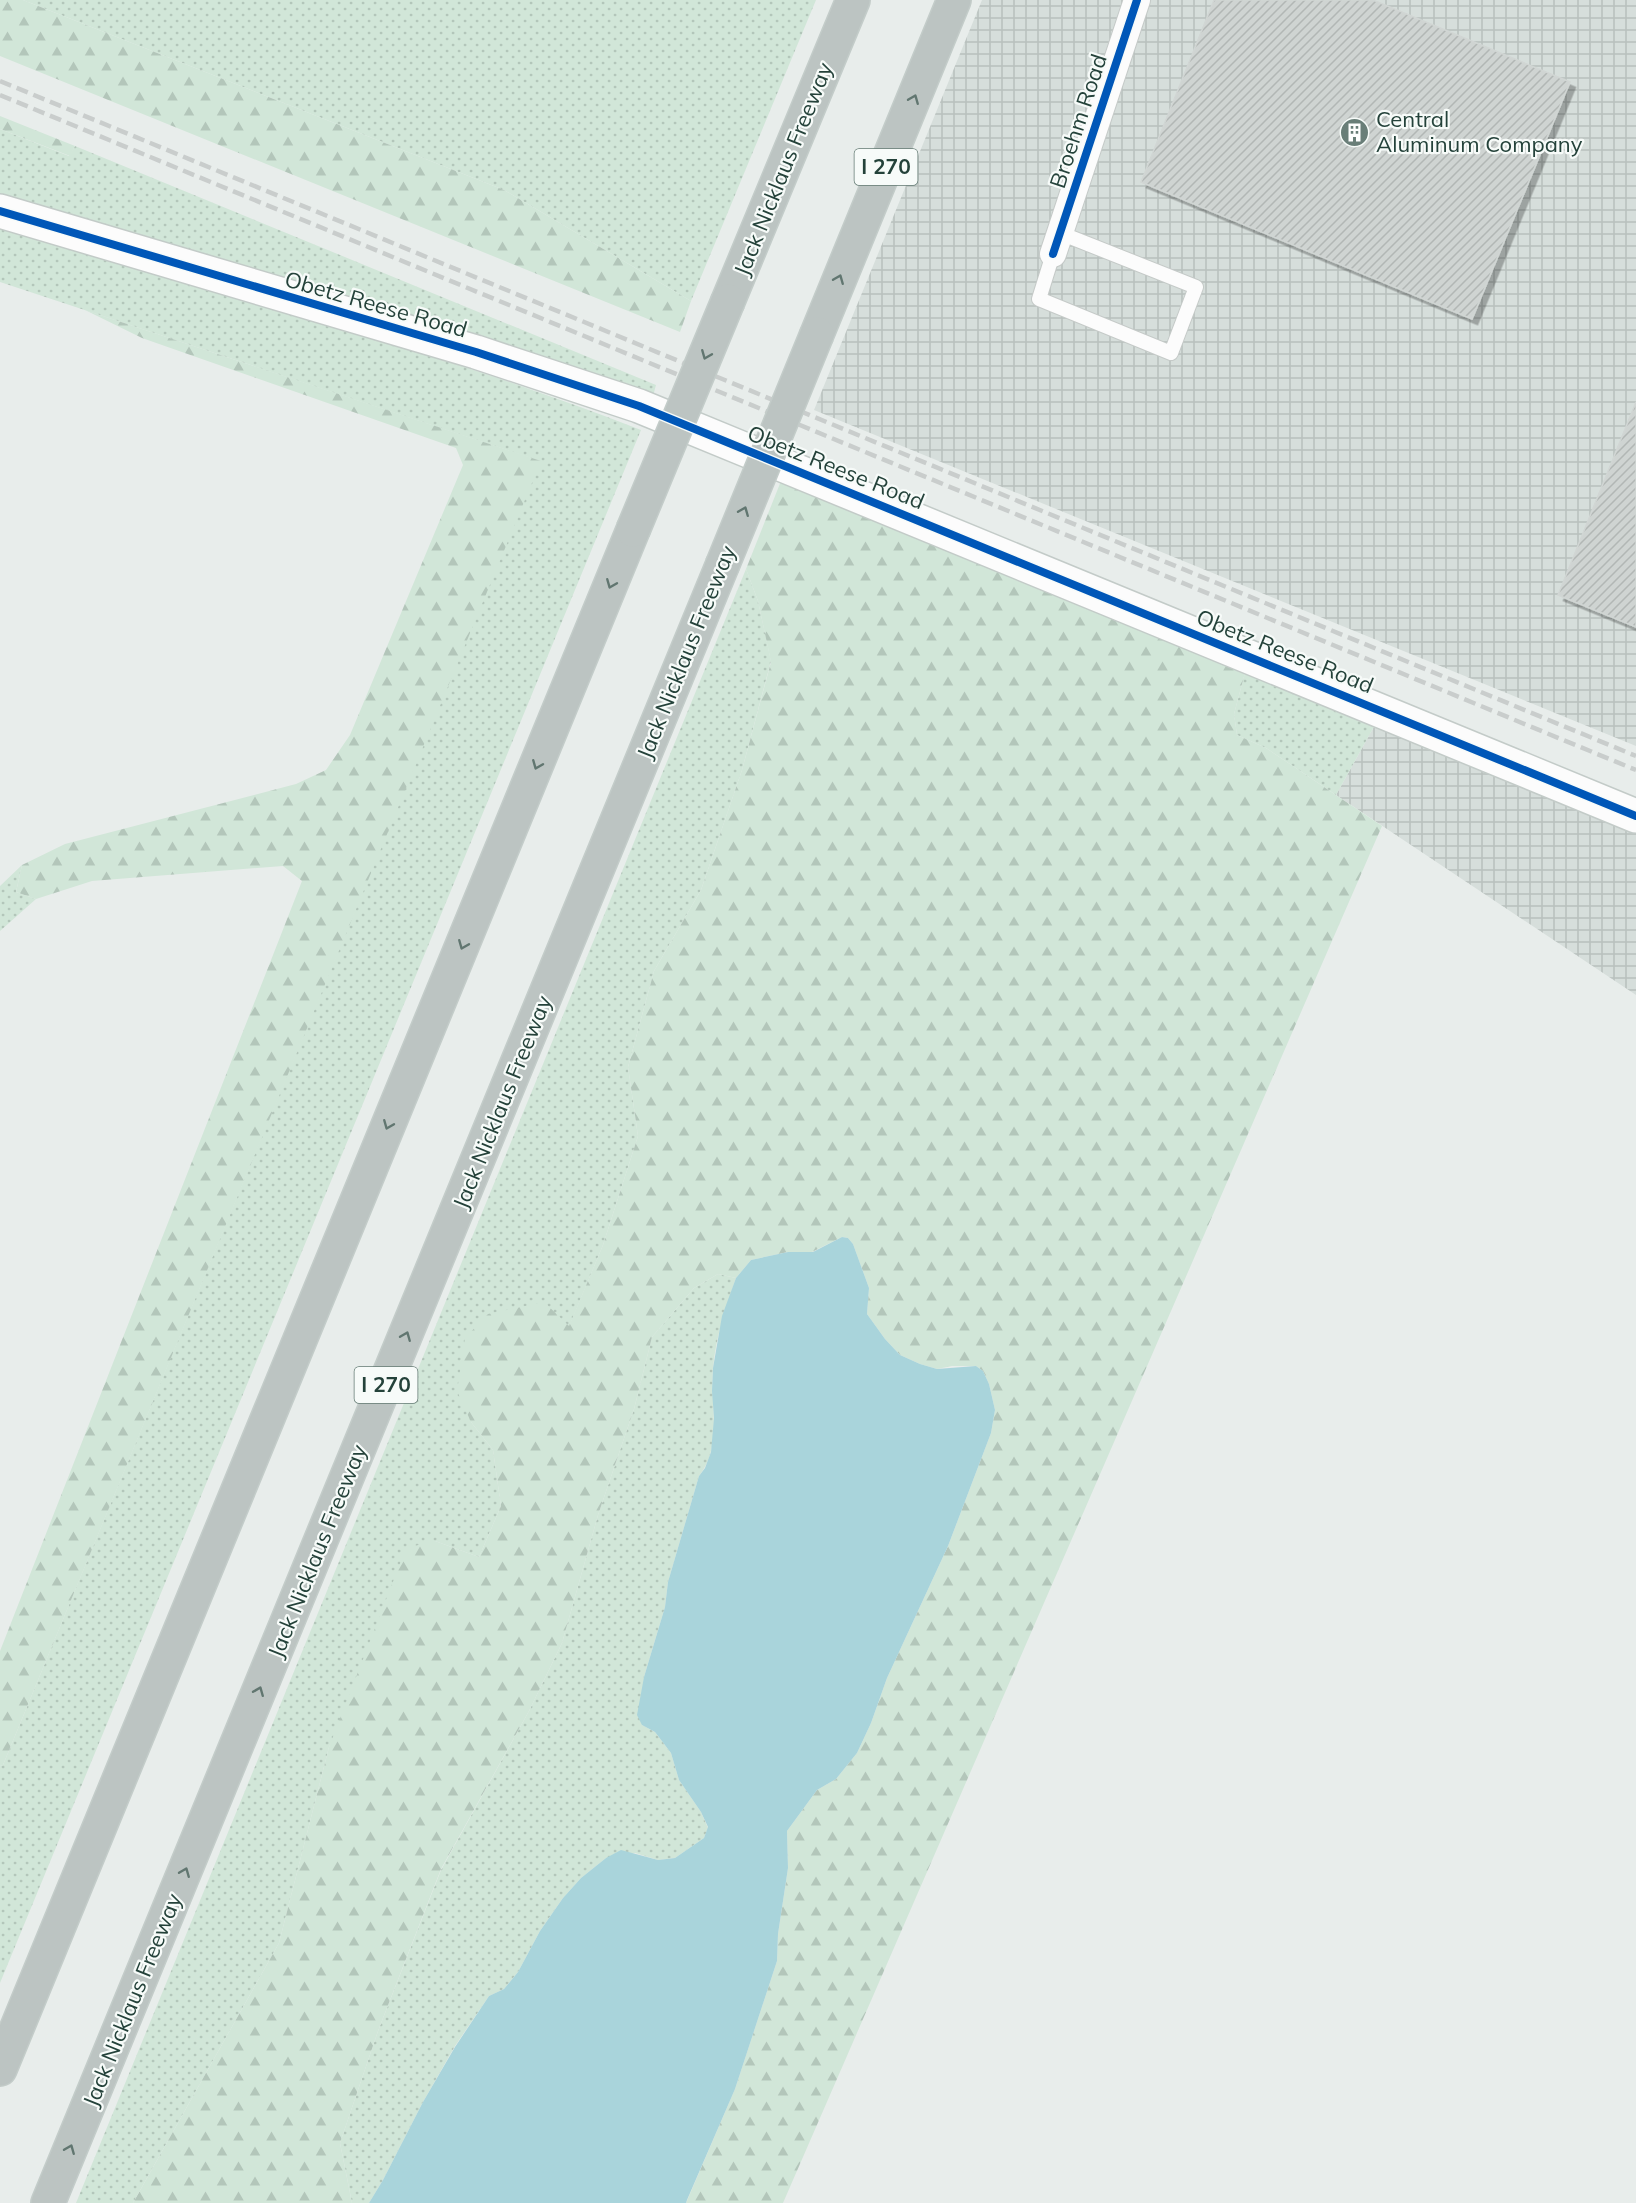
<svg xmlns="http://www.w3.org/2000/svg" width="1636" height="2203" viewBox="0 0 1636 2203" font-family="Mulish,sans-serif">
  <defs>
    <pattern id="industrial-grid" width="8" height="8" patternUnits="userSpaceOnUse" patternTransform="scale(1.5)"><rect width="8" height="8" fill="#d6dedb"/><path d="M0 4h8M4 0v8" fill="none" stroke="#b8c0bd"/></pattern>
    <pattern id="grass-dots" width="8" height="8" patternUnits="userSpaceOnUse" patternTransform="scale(1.5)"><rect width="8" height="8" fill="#d1e6d8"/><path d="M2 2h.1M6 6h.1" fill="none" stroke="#b3c6ba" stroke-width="1.8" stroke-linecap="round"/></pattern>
    <pattern id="forest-firs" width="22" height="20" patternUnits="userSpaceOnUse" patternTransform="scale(1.5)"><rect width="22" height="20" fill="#d1e6d8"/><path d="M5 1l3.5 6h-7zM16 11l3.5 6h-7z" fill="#b3c6ba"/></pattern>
    <pattern id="building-hatch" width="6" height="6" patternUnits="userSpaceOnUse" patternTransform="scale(1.5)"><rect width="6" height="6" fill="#cfd4d2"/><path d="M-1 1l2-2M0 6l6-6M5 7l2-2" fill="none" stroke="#b2b7b5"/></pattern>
    <filter id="shadow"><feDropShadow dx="5.5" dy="5.5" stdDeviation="0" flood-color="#0004"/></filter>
  </defs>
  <rect width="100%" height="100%" fill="#e8edeb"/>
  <path fill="url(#industrial-grid)" d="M982 0H1636V746L814 410Z
    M1376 723 1636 831V995L1336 795Z"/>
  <path fill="url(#grass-dots)" d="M23 0H816L691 301 504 190Z
    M0 129 69 156 75 146 656 385 653 396 0 198Z
    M0 227C214 290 432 349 641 430L0 1983V1766L3 1765 540 461 0 282Z
    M746 569 758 601 771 661 742 770 701 890 654 971 628 1067 638 1136 603 1245 569 1327 471 1422 493 1450 501 1506 479 1557 435 1541 329 1747 279 1943 133 2203H76Z
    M1246 669 1376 723 1336 795 1266 748 1237 735 1234 714Z
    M22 865 16 892 36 899 0 931V886Z
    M718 1274 736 1278C726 1307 716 1336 713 1368 710 1403 723 1446 699 1476L668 1582 665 1607 644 1677 642 1725 655 1732 671 1753 679 1780 701 1812 708 1828 704 1838 675 1858 658 1860 635 1853 606 1858 581 1878 563 1898 540 1931 518 1972 504 1989 489 1996 455 2046 423 2102 383 2180 369 2203H352L340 2143 378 2031 441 1870 529 1711 562 1643 598 1515 634 1409 652 1337 694 1288Z"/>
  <path fill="url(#forest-firs)" d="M0 0H23L504 190 691 301 680 332 0 56Z
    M0 116 75 146 70 156 0 129Z
    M85 310 541 461 3 1765 0 1766V1651L302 881 283 866 92 881 36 899 16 892 22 865 65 844 296 784 326 770 350 735 463 465 456 448 142 338Z
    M781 481 1246 669 1234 714 1237 735 1266 748 1382 826 783 2203H686L735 2089 777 1961 778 1934 788 1868 787 1831 817 1790 836 1779 857 1753 871 1723 887 1678 948 1546 991 1433 995 1410 989 1384 983 1371 976 1366H952L937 1369 920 1364 900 1355 885 1339 867 1314 869 1288 853 1244 848 1238 842 1237 812 1252H788L751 1260 736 1278 718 1274 694 1288 652 1337 634 1409 598 1515 562 1643 529 1711 441 1869 378 2031 340 2143 352 2203H133L279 1943 329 1747 406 1548 435 1541 479 1557 501 1506 493 1450 471 1422 457 1391 465 1338 488 1314 544 1302 569 1326 603 1245 638 1136 628 1067 654 971 701 890 742 770 771 662 758 601 746 569Z"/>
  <path fill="#a9d4db" d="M842 1237 848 1238 853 1244 869 1288 867 1314 885 1339 900 1355 920 1364 937 1369 976 1366 983 1371 989 1384 995 1410 991 1433 948 1546 887 1678 871 1723 857 1753 836 1779 817 1790 787 1831 788 1868 778 1934 777 1961 735 2089 687 2200 686 2203H369L383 2180 423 2102 455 2047 489 1996 504 1989 518 1972 540 1931 563 1898 581 1878 606 1858 621 1850 658 1860 675 1858 704 1838 708 1827 701 1812 679 1780 671 1753 655 1732 642 1725 637 1715 644 1677 665 1607 668 1582 699 1476 705 1468 711 1452 714 1418 712 1391 713 1368 722 1316 736 1278 751 1260 788 1252H813Z"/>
  <path fill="url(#building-hatch)" stroke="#d1d6d4" stroke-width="1.5" filter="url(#shadow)" d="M1214 0H1373L1570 82 1472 319 1141 182Z
    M1636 402V627L1558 595Z"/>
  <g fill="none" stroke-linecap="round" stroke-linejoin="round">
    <defs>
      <path id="lane" d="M1053 254 1039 299 1171 353 1196 287 1060 233"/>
      <path id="street" d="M1053 254 1137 0"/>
      <path id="secondary" d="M0 211 476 352 639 406 1636 816"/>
      <path id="highway" d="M728 301 853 0
        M817 334 954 0
        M0 2069 633 530
        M48 2203 722 566"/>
    </defs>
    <use href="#lane" stroke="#c5cac8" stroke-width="16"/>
    <use href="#street" stroke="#c5cac8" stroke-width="28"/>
    <use href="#secondary" stroke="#c3cbc8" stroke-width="36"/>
    <use href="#highway" stroke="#c3ccc9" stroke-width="36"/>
    <use href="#lane" stroke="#fcfcfc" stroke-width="14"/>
    <use href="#street" stroke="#fcfcfc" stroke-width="26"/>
    <use href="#secondary" stroke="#fcfcfc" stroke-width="33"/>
    <use href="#highway" stroke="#bcc4c2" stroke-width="33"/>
    <path stroke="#c9cdcc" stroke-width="4.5" stroke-dasharray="12 6" stroke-linecap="butt" d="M0 81 1636 756
      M0 95 1636 770"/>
    <defs>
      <path id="highway-bridge" d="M633 530 728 301
        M722 566 817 334"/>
    </defs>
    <use href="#highway-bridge" stroke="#c3ccc9" stroke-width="36" stroke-linecap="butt"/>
    <use href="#highway-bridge" stroke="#bcc4c2" stroke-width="33"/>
    <defs>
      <path id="cycleway" d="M0 211 476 352 639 406 1636 816
        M1053 254 1137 0"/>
    </defs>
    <use href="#cycleway" stroke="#f7fbf9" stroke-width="11"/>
    <use href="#cycleway" stroke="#0057b8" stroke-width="8"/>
  </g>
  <defs><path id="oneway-chevron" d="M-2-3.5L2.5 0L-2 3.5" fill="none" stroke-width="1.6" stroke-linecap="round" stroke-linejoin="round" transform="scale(1.5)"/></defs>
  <g stroke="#617670">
    <use href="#oneway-chevron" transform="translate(914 99) rotate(-68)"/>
    <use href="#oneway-chevron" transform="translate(839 279) rotate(-68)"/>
    <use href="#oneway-chevron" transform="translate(706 355) rotate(112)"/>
    <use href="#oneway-chevron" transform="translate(744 511) rotate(-68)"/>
    <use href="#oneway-chevron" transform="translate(611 584) rotate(112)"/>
    <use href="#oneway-chevron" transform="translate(537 765) rotate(112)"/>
    <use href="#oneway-chevron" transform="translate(463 945) rotate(112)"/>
    <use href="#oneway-chevron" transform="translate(388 1125) rotate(112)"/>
    <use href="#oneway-chevron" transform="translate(406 1336) rotate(-68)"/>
    <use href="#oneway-chevron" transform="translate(259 1691) rotate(-68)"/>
    <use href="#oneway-chevron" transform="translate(185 1872) rotate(-68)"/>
    <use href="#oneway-chevron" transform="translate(70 2149) rotate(-68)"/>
  </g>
  <defs>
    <symbol id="building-disc" viewBox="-11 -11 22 22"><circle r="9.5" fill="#697e78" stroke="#f7fbf9"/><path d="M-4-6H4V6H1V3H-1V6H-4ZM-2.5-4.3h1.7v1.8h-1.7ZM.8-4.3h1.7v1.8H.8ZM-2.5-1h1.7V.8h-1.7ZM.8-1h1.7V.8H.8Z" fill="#fff"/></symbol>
  </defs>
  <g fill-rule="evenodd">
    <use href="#building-disc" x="1338" y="116" width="33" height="33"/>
  </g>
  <g text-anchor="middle" stroke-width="4.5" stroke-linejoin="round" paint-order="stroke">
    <g fill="#f7fbf9" stroke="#637a73" stroke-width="1.5">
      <rect x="854.5" y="149" width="63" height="36" rx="4.5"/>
      <rect x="354.5" y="1367" width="63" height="36" rx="4.5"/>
    </g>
    <g font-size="21" font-weight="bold" fill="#24423a">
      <text x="886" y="174">I 270</text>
      <text x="386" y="1392">I 270</text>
    </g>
    <g font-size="22" fill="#24423a" stroke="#f7fbf9" text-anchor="start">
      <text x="1376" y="127">Central<tspan x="1376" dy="25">Aluminum Company</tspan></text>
    </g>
    <g font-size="22" fill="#24423a" stroke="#f7fbf9">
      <text transform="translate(1078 121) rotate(-72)" y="8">Broehm Road</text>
      <text transform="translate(783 169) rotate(-68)" y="8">Jack Nicklaus Freeway</text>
      <text transform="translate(376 304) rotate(16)" y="8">Obetz Reese Road</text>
      <text transform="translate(836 467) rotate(22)" y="8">Obetz Reese Road</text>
      <text transform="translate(1285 651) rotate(22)" y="8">Obetz Reese Road</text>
      <text transform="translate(686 652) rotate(-68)" y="8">Jack Nicklaus Freeway</text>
      <text transform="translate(502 1102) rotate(-68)" y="8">Jack Nicklaus Freeway</text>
      <text transform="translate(317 1551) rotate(-68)" y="8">Jack Nicklaus Freeway</text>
      <text transform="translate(132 2000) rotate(-68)" y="8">Jack Nicklaus Freeway</text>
    </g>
  </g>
</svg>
